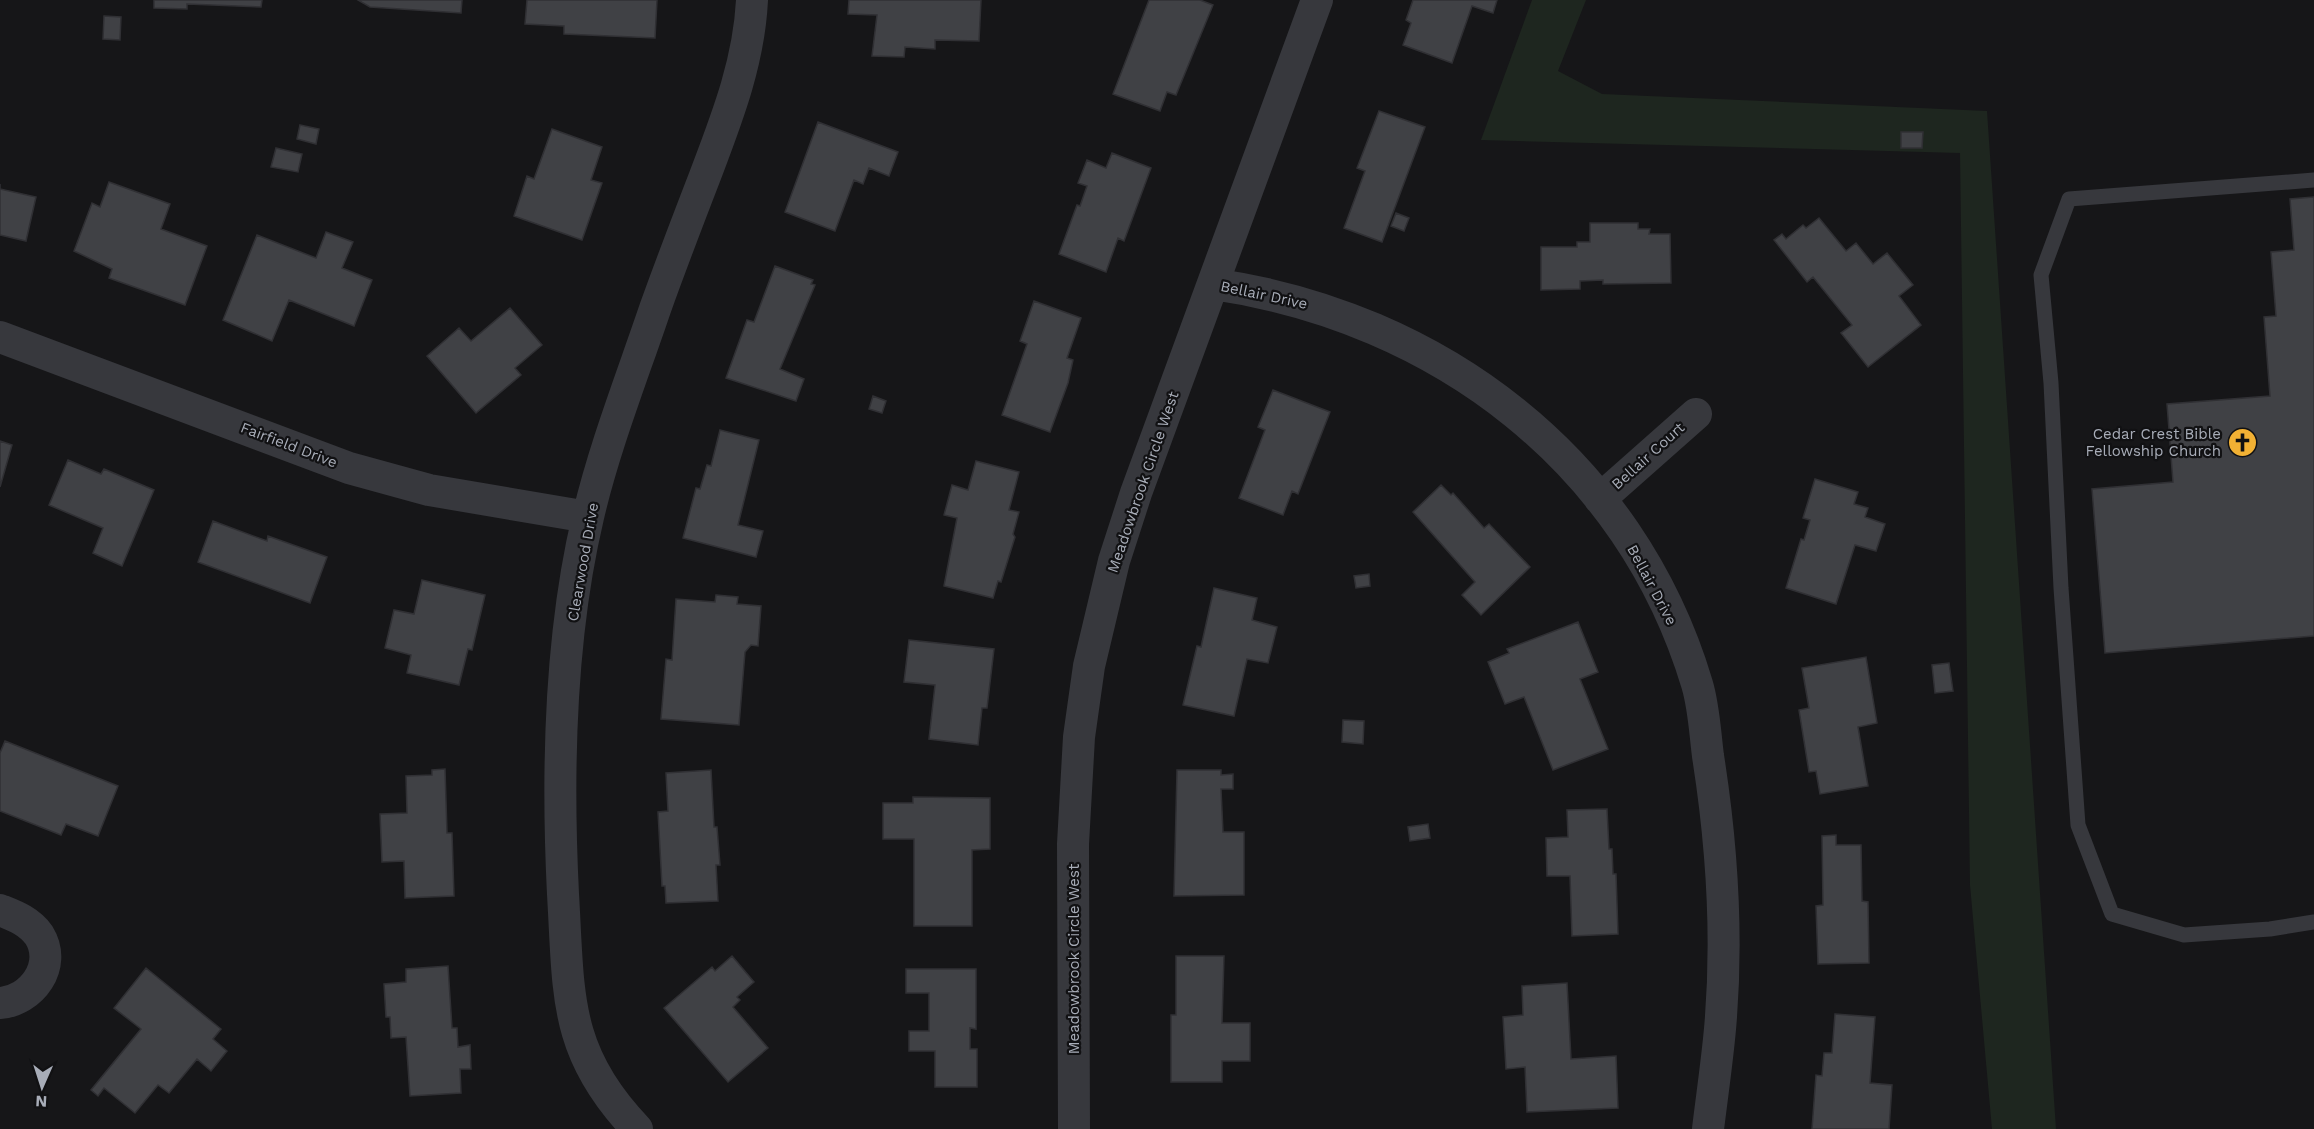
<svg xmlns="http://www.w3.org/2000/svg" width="2314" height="1129" viewBox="0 0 2314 1129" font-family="'Work Sans',sans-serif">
  <rect width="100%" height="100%" fill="#161618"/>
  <path fill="#1e261f" d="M1532 0H1586L1558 71 1602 94 1987 111 2056 1129H1992L1970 885 1960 153 1481 140Z"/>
  <path fill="#404145" stroke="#303034" stroke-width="1.5" d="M154 0H262L261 7 187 4V9L154 8Z
    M358 0H462L461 13 370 7Z
    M527 0H657L655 38 564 34V26L525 24Z
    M849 0H981L979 41 935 40V49L905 47 904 57 872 56 877 15 848 14Z
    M1149 0H1200L1213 5 1176 95 1167 92 1160 111 1113 94Z
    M1413 0H1497L1493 13 1472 6 1452 63 1403 45 1411 23 1406 20Z
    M104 16 121 17 120 40 103 39Z
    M1379 111 1425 127 1382 242 1344 228 1365 171 1357 168Z
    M818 122 898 152 889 176 869 168 863 184 854 180 835 231 785 212Z
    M300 125 319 129 316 144 297 139Z
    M552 129 602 147 591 180 602 183 582 240 514 216 527 176 534 179Z
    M1901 132H1923L1922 148H1901Z
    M276 148 302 154 298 172 271 167Z
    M1112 153 1151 168 1124 241 1118 238 1106 272 1059 254 1077 205 1080 206 1087 186 1078 183 1087 160 1106 168Z
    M109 182 170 204 161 229 207 246 185 305 109 278 112 269 74 251 92 203 100 207Z
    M0 184V189L36 197 26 241 0 235Z
    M2314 197V636L2105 653 2092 489 2173 482 2167 404 2270 396 2264 317 2276 316 2271 252 2294 250 2290 199Z
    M1396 213 1409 218 1404 231 1391 226Z
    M1819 218 1846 251 1856 243 1873 264 1887 253 1913 285 1899 296 1921 325 1868 367 1841 333 1852 325 1813 277 1807 282 1774 240 1782 234 1786 239 1803 225 1806 228Z
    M1590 223H1638V229H1650L1649 234H1670L1671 283 1603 284V280L1580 281V289L1541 290V247H1577V242H1590Z
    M326 232 353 242 342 268 372 280 354 326 289 300 272 341 223 320 257 235 316 258Z
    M775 266 813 280 811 284 815 285 780 369 804 379 796 401 726 378 747 320 754 322Z
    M1034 301 1081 318 1067 358 1073 360 1068 383 1050 432 1002 415 1027 344 1020 341Z
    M510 308 542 345 515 368 521 375 476 413 427 356 459 328 471 341Z
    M1273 390 1330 412 1298 494 1292 491 1283 515 1239 498 1265 430 1258 427Z
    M873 396 886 401 882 413 869 409Z
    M720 430 759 440 738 525 763 531 756 557 683 538 696 488 700 489 707 465 711 466Z
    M0 441 12 445 0 487Z
    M68 460 101 474 104 469 154 490 122 566 93 553 103 528 49 505Z
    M976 461 1019 472 1009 510 1019 512 1013 534 1015 537 1001 582 998 581 993 598 944 586 957 518 944 515 952 485 968 490Z
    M1815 479 1858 492 1854 504 1868 508 1865 517 1885 524 1876 551 1855 545 1836 604 1786 588 1801 539 1804 540 1810 520 1803 518Z
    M1441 485 1451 495 1453 493 1484 528 1489 524 1530 567 1481 615 1462 595 1475 582 1413 512Z
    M213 521 267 541 268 536 327 557 310 603 198 562Z
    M1369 574 1370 586 1356 588 1354 576Z
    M422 580 485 595 472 650 468 649 459 685 407 673 411 655 385 648 394 610 414 614Z
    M1214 588 1257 598 1252 620 1277 627 1268 663 1247 659 1234 716 1183 705 1197 646 1201 647Z
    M716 595 738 597 737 604 761 606 758 646 751 645 745 652 739 725 661 719 666 659 672 660 676 599 715 602Z
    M1578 622 1598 672 1580 679 1608 749 1553 770 1524 697 1505 704 1488 662 1509 653 1507 649Z
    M909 640 994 649 987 708H982L978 745 929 739 935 685 904 682Z
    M1866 657 1877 723 1858 727 1868 786 1820 794 1816 771 1809 772 1799 710 1809 708 1802 668Z
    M1949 663 1953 691 1935 693 1932 665Z
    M1343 720 1364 721 1363 744 1342 742Z
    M5 741 118 786 98 836 66 824 61 835 0 811V753Z
    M445 769 447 833H452L454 896 405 898 404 861 382 862 380 814 407 813 406 776 432 775V770Z
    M711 770 714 827H717L720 865H716L718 901 666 903 665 886H662L658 812 668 811 666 773Z
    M1177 770H1221V775L1233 774V789H1221L1223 832H1244V895L1174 896Z
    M913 797 990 798V849L972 850V926H914V839H883V803H913Z
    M1607 809 1609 849H1612L1613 874H1616L1618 934 1572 936 1570 876H1547L1546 838 1568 837 1567 810Z
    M1428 824 1430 838 1410 841 1408 827Z
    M1836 835V845H1861L1862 901 1868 902 1869 963 1818 964 1816 906 1823 905 1822 836Z
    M732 956 754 982 737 997 740 1000 733 1007 768 1048 728 1082 664 1008 712 967 715 971Z
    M1176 956H1224L1222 1023H1250V1061H1222V1082H1171V1015H1176Z
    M448 966 452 1028H457L458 1047 470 1045 471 1069H460L461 1093 410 1096 406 1037 391 1038 390 1017H386L384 984 406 982V969Z
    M146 968 221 1029 213 1039 227 1051 211 1071 197 1059 169 1093 158 1085 135 1113 104 1088 98 1096 91 1090 141 1029 114 1008Z
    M906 969H976V1029L970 1028V1049H977V1087H935V1051H909V1031H929V993H906Z
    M1567 983 1571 1059 1616 1056 1618 1108 1527 1112 1525 1067 1506 1069 1503 1017 1523 1015 1522 986Z
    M1835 1014 1875 1017 1870 1083 1892 1085 1889 1129H1812L1816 1075 1822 1076 1824 1053H1832Z"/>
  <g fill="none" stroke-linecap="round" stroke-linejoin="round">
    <path stroke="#37383d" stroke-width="15" d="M2314 180 2069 199 2041 275 2051 383 2061 588 2078 825 2112 914 2184 935 2270 929 2314 922"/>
    <path stroke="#37383d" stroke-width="32" d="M1213 284C1439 317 1630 461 1697 684 1704 707 1705 733 1708 756 1722 845 1728 939 1720 1029 1717 1062 1712 1096 1708 1129
      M0 337 349 468 429 490 588 517
      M1600 499 1696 414
      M0 910C15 916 29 921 39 935 58 966 31 1001 0 1003
      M637 1129C563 1052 569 994 563 894 557 774 560 635 588 517 604 448 632 377 655 309 671 264 688 220 705 176 727 118 749 62 752 0
      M1074 1129 1073 844 1079 737 1089 666 1114 561 1136 493 1317 0"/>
  </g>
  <defs>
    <symbol id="church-disc" viewBox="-11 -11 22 22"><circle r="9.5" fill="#f2b134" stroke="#111113"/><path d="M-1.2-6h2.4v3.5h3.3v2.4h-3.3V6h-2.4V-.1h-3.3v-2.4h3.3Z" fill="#111"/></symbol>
  </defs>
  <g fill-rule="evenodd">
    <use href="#church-disc" x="2226" y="426" width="33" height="33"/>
  </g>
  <g text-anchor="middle" stroke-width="4.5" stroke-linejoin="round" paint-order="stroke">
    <g font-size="15" fill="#a8adb8" stroke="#111113">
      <text transform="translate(1264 295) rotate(12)" y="5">Bellair Drive</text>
      <text transform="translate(289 445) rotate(21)" y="5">Fairfield Drive</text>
      <text transform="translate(1648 456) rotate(-42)" y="5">Bellair Court</text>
      <text transform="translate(1143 482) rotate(-71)" y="5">Meadowbrook Circle West</text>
      <text transform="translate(583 562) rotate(-80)" y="5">Clearwood Drive</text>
      <text transform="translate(1652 585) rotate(62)" y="5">Bellair Drive</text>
      <text transform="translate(1074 959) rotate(-90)" y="5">Meadowbrook Circle West</text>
    </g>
    <g font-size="15" fill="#a8adb8" stroke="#111113" text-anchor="end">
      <text x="2221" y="439">Cedar Crest Bible<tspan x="2221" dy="17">Fellowship Church</tspan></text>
    </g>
  </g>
  <g transform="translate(42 1087) rotate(183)" stroke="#111113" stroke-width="4.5" paint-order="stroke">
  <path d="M0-4.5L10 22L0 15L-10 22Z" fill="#a8adb8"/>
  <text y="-9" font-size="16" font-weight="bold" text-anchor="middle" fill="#a8adb8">N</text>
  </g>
</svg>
